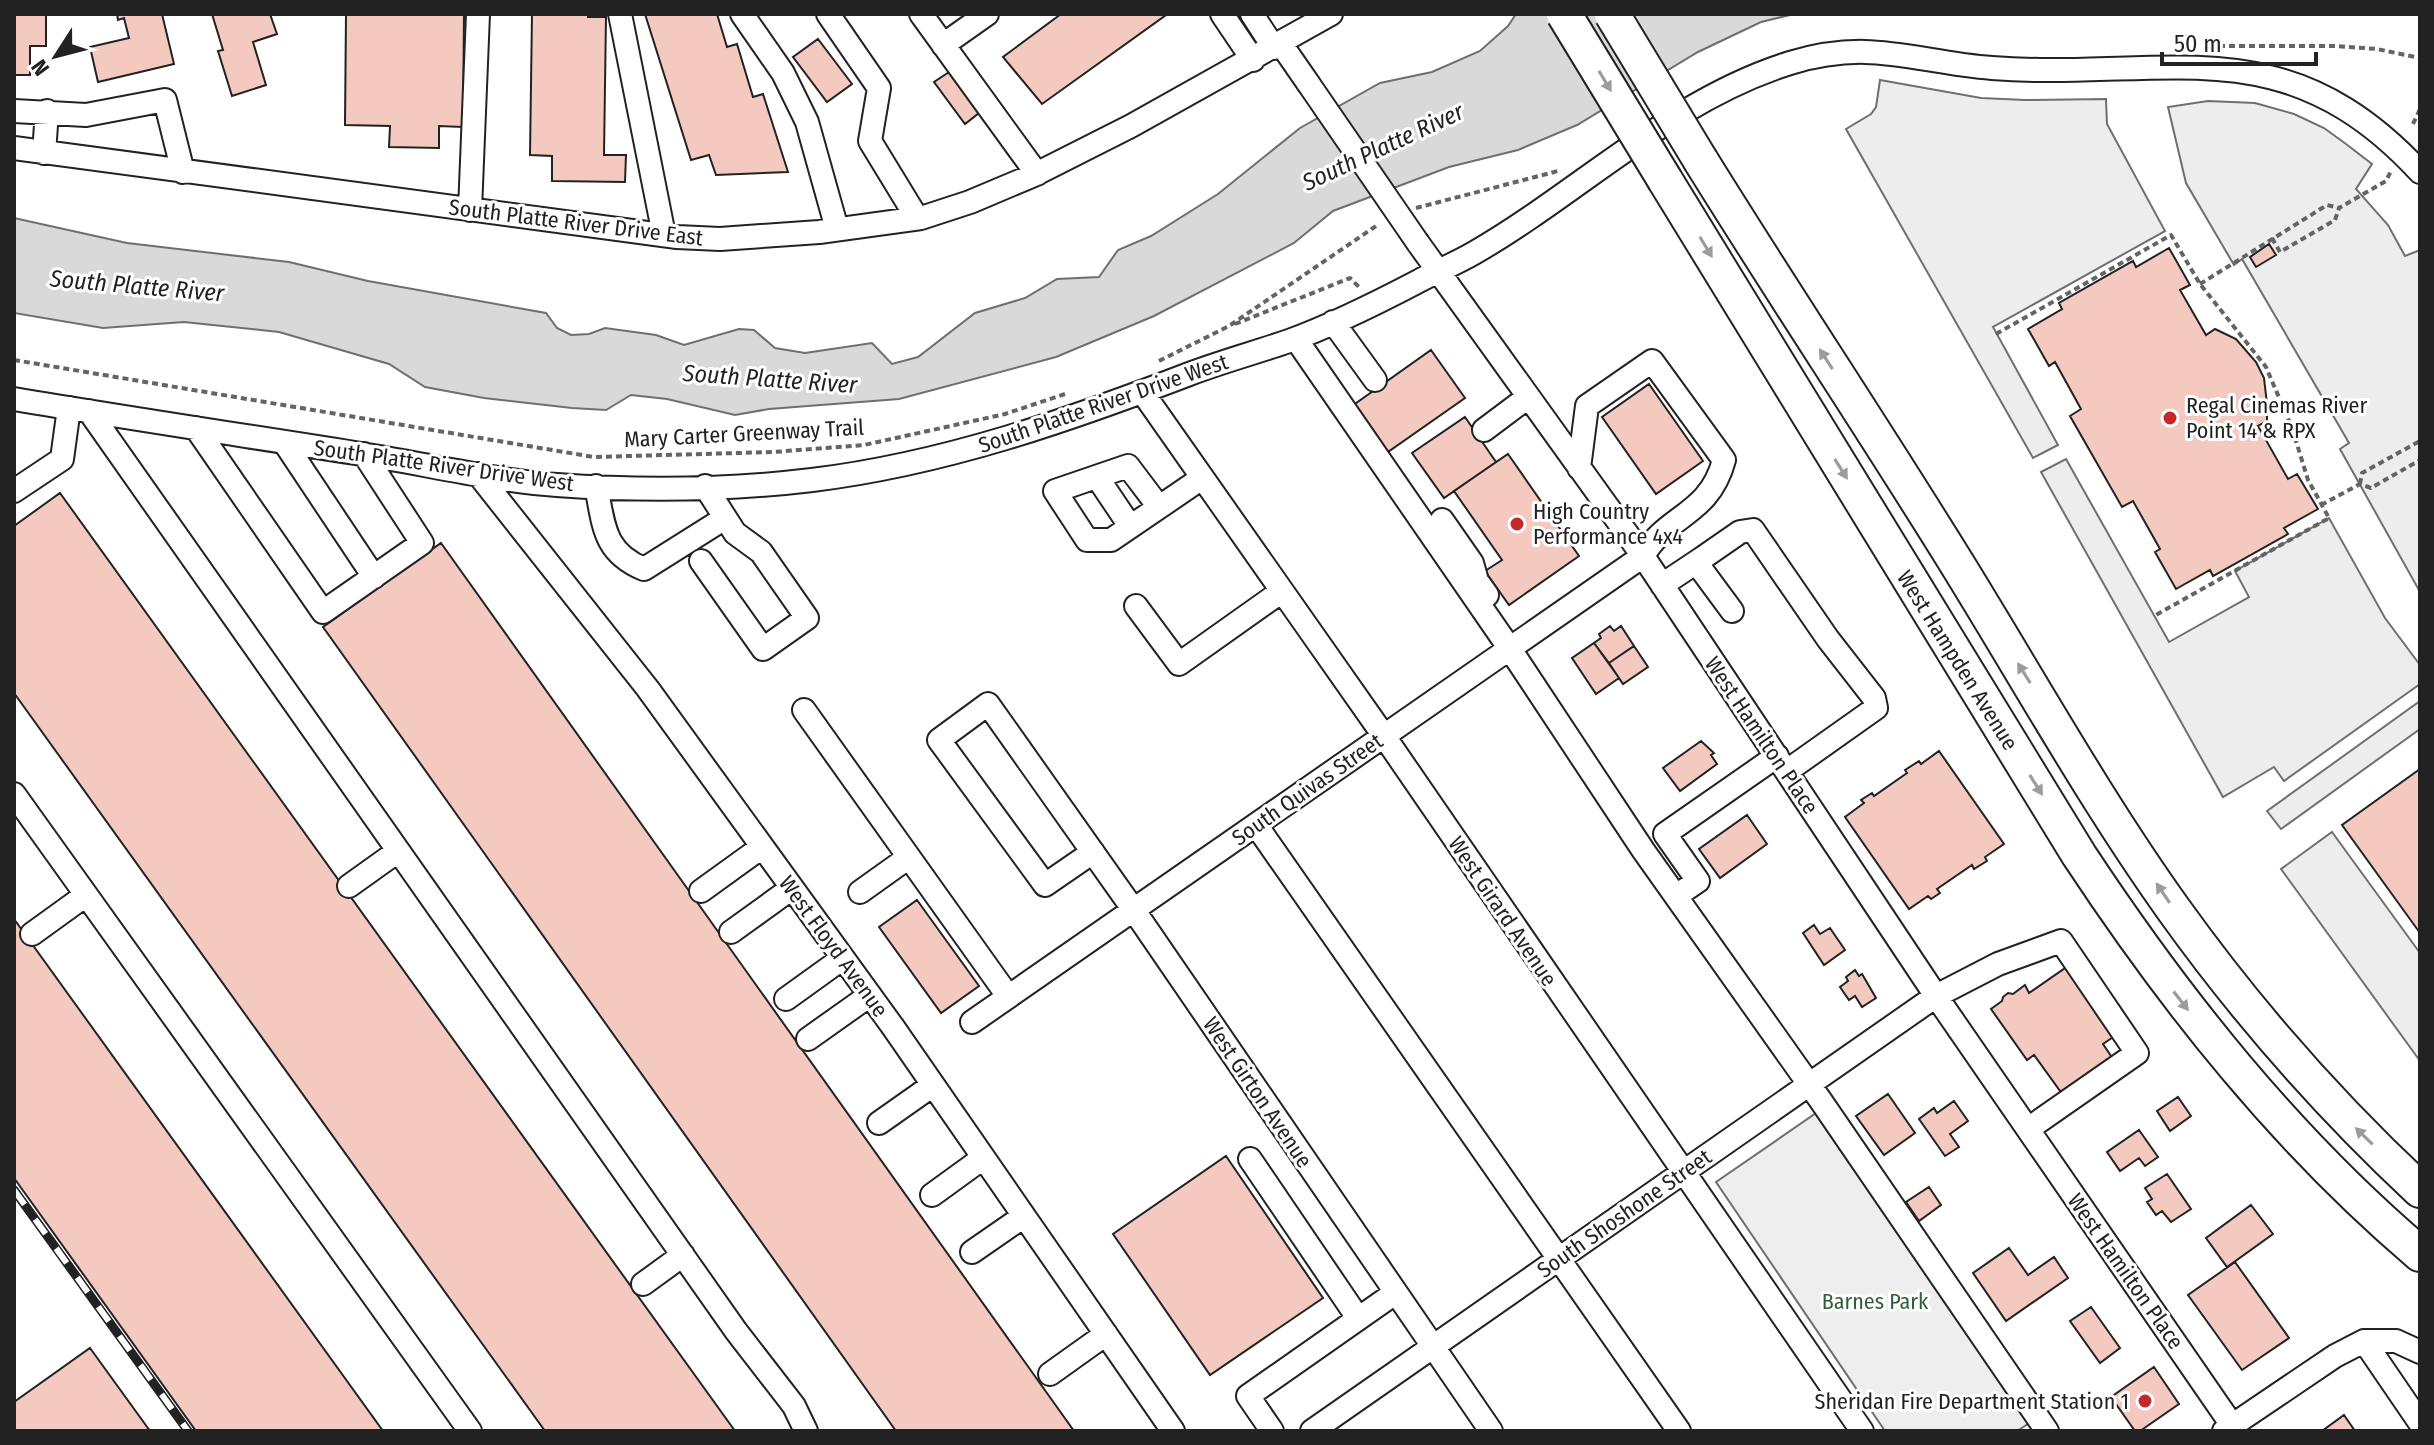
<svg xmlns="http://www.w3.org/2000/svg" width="2434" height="1445" viewBox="0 0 2434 1445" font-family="'Fira Sans Condensed',sans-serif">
  <rect width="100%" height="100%" fill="#fff"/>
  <path fill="#eee" stroke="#6f6f6f" stroke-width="2" d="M1822 1109 2034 1420 2017 1431H1885L1716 1182Z"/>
  <path fill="#ededed" stroke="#6f6f6f" stroke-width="2" d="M1880 80 1981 98 2025 100 2106 99 2107 124 2165 231 1993 327 2058 445 2033 458 1846 129 1871 114 1876 107Z
    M2208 101 2255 103 2294 114 2324 128 2346 144 2372 164 2356 189 2388 225 2405 256 2420 250V592L2340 449 2349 443 2242 259 2234 265 2186 183 2168 107Z
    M2066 459 2169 642 2249 597 2235 571 2329 518 2385 618 2420 665V684L2284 781 2274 767 2223 797 2041 472Z
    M2420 701V729L2281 829 2267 811Z
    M2332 832 2420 953V1061L2281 869Z"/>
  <path fill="#d9d9d9" stroke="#6f6f6f" stroke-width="2" d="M1516 14H1794L1761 22 1698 52 1577 125 1518 150 1449 167 1333 211 1294 243 1154 316 1056 357 899 399 769 409 735 415 667 399 631 395 606 410 572 408 484 398 425 387 389 364 279 332 184 322 103 328 14 313V218L127 243 289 262 368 281 546 313 557 328 571 335 589 334 605 328 656 335 684 345 739 329 754 330 775 348 805 353 872 343 892 364 918 357 975 313 1025 298 1057 279 1099 277 1118 250 1151 236 1218 194 1300 128 1380 83 1432 72 1480 51 1508 26Z"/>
  <path fill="#f3c9c0" stroke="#222" stroke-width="2" d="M14 14H46V46H30V75H14Z
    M117 14H162L174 64 98 82 90 47 129 38 124 18 118 20Z
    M212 14H270L277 34 253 42 266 85 232 96 218 51 223 50Z
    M346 14H464L463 127 439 126V148L389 147 390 126 345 125Z
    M532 14H588V17H606L604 155H626L625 182 552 181V156L530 155Z
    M645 14H717L727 47 737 44 753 97 763 94 788 172 716 175 709 155 691 160Z
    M1061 14H1165L1166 15 1042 104 1003 57Z
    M818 39 852 84 827 102 793 57Z
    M949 72 979 113 965 124 934 82Z
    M2269 244 2276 255 2256 267 2250 257Z
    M2169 248 2190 285 2180 290 2206 335 2215 329 2236 339 2256 362 2264 378 2267 404V421L2258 426 2288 479 2297 474 2318 509 2284 528 2288 534 2213 576 2210 570 2176 589 2155 552 2160 549 2133 501 2122 507 2070 416 2081 409 2055 362 2049 366 2028 329 2062 309 2059 303 2133 261 2136 267Z
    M1431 350 1465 398 1385 454 1352 406Z
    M1649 384 1703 461 1656 494 1602 417Z
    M1465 417 1496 462 1444 498 1412 453Z
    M1508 454 1579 556 1509 605 1485 571 1502 560 1454 491Z
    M60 493 735 1431H545L14 693V526Z
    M441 543 1074 1431H896L323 627Z
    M1610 626 1614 631 1621 626 1634 646 1609 663 1594 643 1601 638 1599 634Z
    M1594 643 1619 678 1596 694 1572 658Z
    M1634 646 1648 667 1623 684 1609 663Z
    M1701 741 1714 753 1711 755 1717 764 1680 791 1663 768Z
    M1939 751 2004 844 1985 857 1987 861 1974 869 1972 865 1937 889 1940 893 1931 899 1928 896 1909 909 1845 817 1864 803 1861 800 1872 793 1874 796 1907 773 1905 770 1919 761 1921 764Z
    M2420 769V933L2342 825Z
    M1747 815 1767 844 1720 878 1699 849Z
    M917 900 979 986 941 1013 879 927Z
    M14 919 383 1431H196L14 1178Z
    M1814 925 1820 934 1830 928 1845 950 1824 965 1803 933Z
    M2071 964 2119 1033 2103 1044 2113 1059 2063 1095 2034 1055 2027 1060 1991 1009 2002 1001 2003 997 2008 993 2013 994 2025 985 2029 993Z
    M1855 970 1859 976 1862 974 1876 998 1862 1007 1855 996 1849 1000 1840 987 1848 981 1846 977Z
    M1888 1094 1915 1133 1884 1155 1856 1116Z
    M2178 1097 2191 1116 2170 1131 2157 1111Z
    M1954 1101 1968 1121 1950 1134 1959 1147 1945 1156 1919 1119 1934 1108 1937 1113Z
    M2139 1130 2158 1157 2145 1166 2139 1158 2120 1171 2107 1152Z
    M1226 1156 1323 1298 1210 1375 1113 1234Z
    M2167 1174 2191 1209 2171 1222 2162 1211 2156 1215 2147 1202 2152 1199 2145 1188Z
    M1929 1187 1941 1205 1919 1221 1906 1202Z
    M2251 1205 2273 1234 2227 1267 2206 1238Z
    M2009 1248 2028 1275 2054 1257 2068 1278 2006 1321 1973 1273Z
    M2235 1262 2289 1338 2242 1370 2188 1295Z
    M2091 1307 2120 1348 2100 1363 2070 1321Z
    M90 1348 150 1431H14V1402Z
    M2154 1367 2179 1404 2140 1431H2135L2111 1397Z
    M2344 1415 2355 1431H2322Z"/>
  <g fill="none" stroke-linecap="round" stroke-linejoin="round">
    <defs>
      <path id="minor" d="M620 14 664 235
        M742 14 783 73 807 122 837 229
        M828 14 879 88 870 141 917 218
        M921 14 1037 174
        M1222 14 1253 60
        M1252 14 1274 48
        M1281 44 1308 83
        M943 45 987 14
        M14 111 86 115 165 100 183 172
        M14 148 677 237 720 239 819 232 921 218 970 202 1034 175 1131 126 1331 14
        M44 153 47 111
        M470 210 478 14
        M1418 243 1643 556 1936 996 2236 1431
        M1333 322 1375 380
        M1296 339 1510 649 1643 850 1821 1101 2047 1431
        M1143 393 1384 736 1862 1431
        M14 399C127 418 241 435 355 453 422 463 489 480 557 485 640 491 729 490 812 480 944 464 1069 420 1192 373 1224 361 1257 352 1289 341 1333 325 1375 304 1417 282 1435 272 1455 264 1474 253 1580 192 1671 100 1790 63 1872 38 1914 62 1992 68 2166 81 2282 23 2420 172
        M89 411 736 1331 794 1406 806 1431
        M196 428 323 612 422 543 364 454
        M1484 430 1528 397
        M284 442 374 577
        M478 474 648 689 893 1027 1173 1431
        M1097 477 1130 526
        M596 486C604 525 603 552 644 569L725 518
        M14 491 62 459 69 408
        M1159 507 1128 466 1055 491 1087 540H1111L1202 478
        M1442 520 1472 563 1477 581 1487 595
        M701 561 763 649 807 618 761 552 735 533 705 486
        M1662 585 1701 559
        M1136 606 1179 664 1282 591
        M1732 611 1701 569V559L1740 532 1753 530 1828 639 1874 698 1876 708 1787 771
        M804 710 1008 996
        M14 794 470 1431
        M1256 825 1679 1431
        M1093 852 1045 885 939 740 988 704 1133 909 1491 1431
        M349 886 398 851
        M701 891 762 847
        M860 892 909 857
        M1676 896 1698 881 1665 834 1777 756
        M731 932 792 888
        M32 934 86 895
        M786 999 843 958
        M972 1022 1643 556C1667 514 1709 516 1724 460L1652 361 1587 406 1579 468
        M808 1039 870 995
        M879 1123 933 1085
        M1250 1159 1358 1318
        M932 1195 983 1158
        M972 1252 1024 1216
        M643 1284 683 1255
        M2364 1341 2420 1423
        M1050 1374 1106 1334
        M1272 1431 1248 1396 1395 1293
        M1312 1431 1936 996 1998 964 2061 941 2137 1053 2028 1129
        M2224 1431 2335 1356 2364 1341H2396L2420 1352"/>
      <path id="highway" d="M1701 161C1786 298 1875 431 1959 567 2030 682 2096 801 2174 910 2247 1012 2329 1105 2420 1190
        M1665 180 2079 855C2176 1002 2286 1140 2420 1254"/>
    </defs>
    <use href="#minor" stroke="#222" stroke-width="26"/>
    <use href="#highway" stroke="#222" stroke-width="38"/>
    <path stroke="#646464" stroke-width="4" stroke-dasharray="6 4" stroke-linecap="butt" d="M2219 46H2336L2377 49 2420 58
      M2413 124 2420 109
      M1416 208 1558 171
      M2272 238 2280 252 2335 220 2339 208 2386 181 2391 171
      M2200 284 2327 205 2339 208
      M1235 324 1350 278 1360 288
      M1996 334 2171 235 2200 284 2266 367 2292 428 2308 480 2329 518 2154 616
      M14 360 594 457 774 452 864 445 1005 414 1068 393
      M1159 361 1229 326 1379 224
      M2360 484 2362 473 2420 441
      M2321 505 2360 484 2371 488 2420 460"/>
    <use href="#minor" stroke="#fff" stroke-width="22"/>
    <use href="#highway" stroke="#fff" stroke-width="34"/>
    <defs>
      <path id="rail" d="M14 1190 188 1431"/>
    </defs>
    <use href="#rail" stroke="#222" stroke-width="9"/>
    <use href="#rail" stroke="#fff" stroke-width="6" stroke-dasharray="18" stroke-linecap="butt"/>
    <defs>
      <path id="minor-bridge" d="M1308 83 1418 243"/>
      <path id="highway-bridge" d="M1564 14 1665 180
        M1612 14 1701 161"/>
    </defs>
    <use href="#minor-bridge" stroke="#222" stroke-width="26" stroke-linecap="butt"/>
    <use href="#highway-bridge" stroke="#222" stroke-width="38" stroke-linecap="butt"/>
    <use href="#minor-bridge" stroke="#fff" stroke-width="22"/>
    <use href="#highway-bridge" stroke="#fff" stroke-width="34"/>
  </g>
  <defs><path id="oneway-solid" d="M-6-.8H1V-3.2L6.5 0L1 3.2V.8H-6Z" transform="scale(2)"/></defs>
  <g fill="#9c9c9c">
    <use href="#oneway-solid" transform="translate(1605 81) rotate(59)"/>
    <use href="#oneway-solid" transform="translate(1706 247) rotate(59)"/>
    <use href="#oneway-solid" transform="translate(1826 359) rotate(-123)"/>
    <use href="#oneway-solid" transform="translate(1841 469) rotate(58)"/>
    <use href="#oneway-solid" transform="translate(2024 673) rotate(-122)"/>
    <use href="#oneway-solid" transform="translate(2036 785) rotate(58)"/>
    <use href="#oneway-solid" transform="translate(2163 893) rotate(-124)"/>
    <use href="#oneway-solid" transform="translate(2181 1001) rotate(52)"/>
    <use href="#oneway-solid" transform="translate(2364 1136) rotate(-136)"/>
  </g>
  <g fill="#c62828" stroke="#fff" stroke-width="3">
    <circle cx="2170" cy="418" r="8"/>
    <circle cx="1517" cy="524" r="8"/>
    <circle cx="2145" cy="1401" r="8"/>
  </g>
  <g text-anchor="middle" stroke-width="6" stroke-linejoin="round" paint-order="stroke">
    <g font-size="22" fill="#222" stroke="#fff">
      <text transform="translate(576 222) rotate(7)" y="8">South Platte River Drive East</text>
      <text transform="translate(1103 403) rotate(-19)" y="8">South Platte River Drive West</text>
      <text transform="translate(744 433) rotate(-3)" y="8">Mary Carter Greenway Trail</text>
      <text transform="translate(444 465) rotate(8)" y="8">South Platte River Drive West</text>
      <text transform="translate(1958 660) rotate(58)" y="8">West Hampden Avenue</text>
      <text transform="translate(1762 735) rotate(56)" y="8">West Hamilton Place</text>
      <text transform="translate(1307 789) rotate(-35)" y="8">South Quivas Street</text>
      <text transform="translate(1503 911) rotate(56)" y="8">West Girard Avenue</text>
      <text transform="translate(834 946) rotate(54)" y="8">West Floyd Avenue</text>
      <text transform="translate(1258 1092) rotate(56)" y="8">West Girton Avenue</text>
      <text transform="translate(1624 1213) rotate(-35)" y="8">South Shoshone Street</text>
      <text transform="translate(2126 1271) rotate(55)" y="8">West Hamilton Place</text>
    </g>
    <g font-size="22" fill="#222" stroke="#fff" text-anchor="start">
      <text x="2186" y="413">Regal Cinemas River<tspan x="2186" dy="25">Point 14 &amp; RPX</tspan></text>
      <text x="1533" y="519">High Country<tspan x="1533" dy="25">Performance 4x4</tspan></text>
      <text x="2129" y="1409" text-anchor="end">Sheridan Fire Department Station 1</text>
    </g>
    <g font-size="22" fill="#2f5e38" stroke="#fff">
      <text x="1875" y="1309">Barnes Park</text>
    </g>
    <g font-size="24" font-style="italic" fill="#222" stroke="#fff">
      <text transform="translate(1383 147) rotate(-25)" y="8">South Platte River</text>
      <text transform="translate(137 286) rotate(5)" y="8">South Platte River</text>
      <text transform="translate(770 379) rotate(4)" y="8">South Platte River</text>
    </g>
  </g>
  <rect width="2434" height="1445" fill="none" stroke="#222222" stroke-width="32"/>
  <g transform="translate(56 56) rotate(234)" stroke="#ffffff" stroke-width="6" paint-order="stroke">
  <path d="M0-6L14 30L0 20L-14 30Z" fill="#222222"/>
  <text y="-12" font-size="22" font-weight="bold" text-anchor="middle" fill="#222222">N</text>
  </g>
  <path d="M2162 52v12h154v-12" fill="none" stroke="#222222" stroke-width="4"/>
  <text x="2174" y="52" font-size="24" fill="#222222" stroke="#ffffff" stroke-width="6" paint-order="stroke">50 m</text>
</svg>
